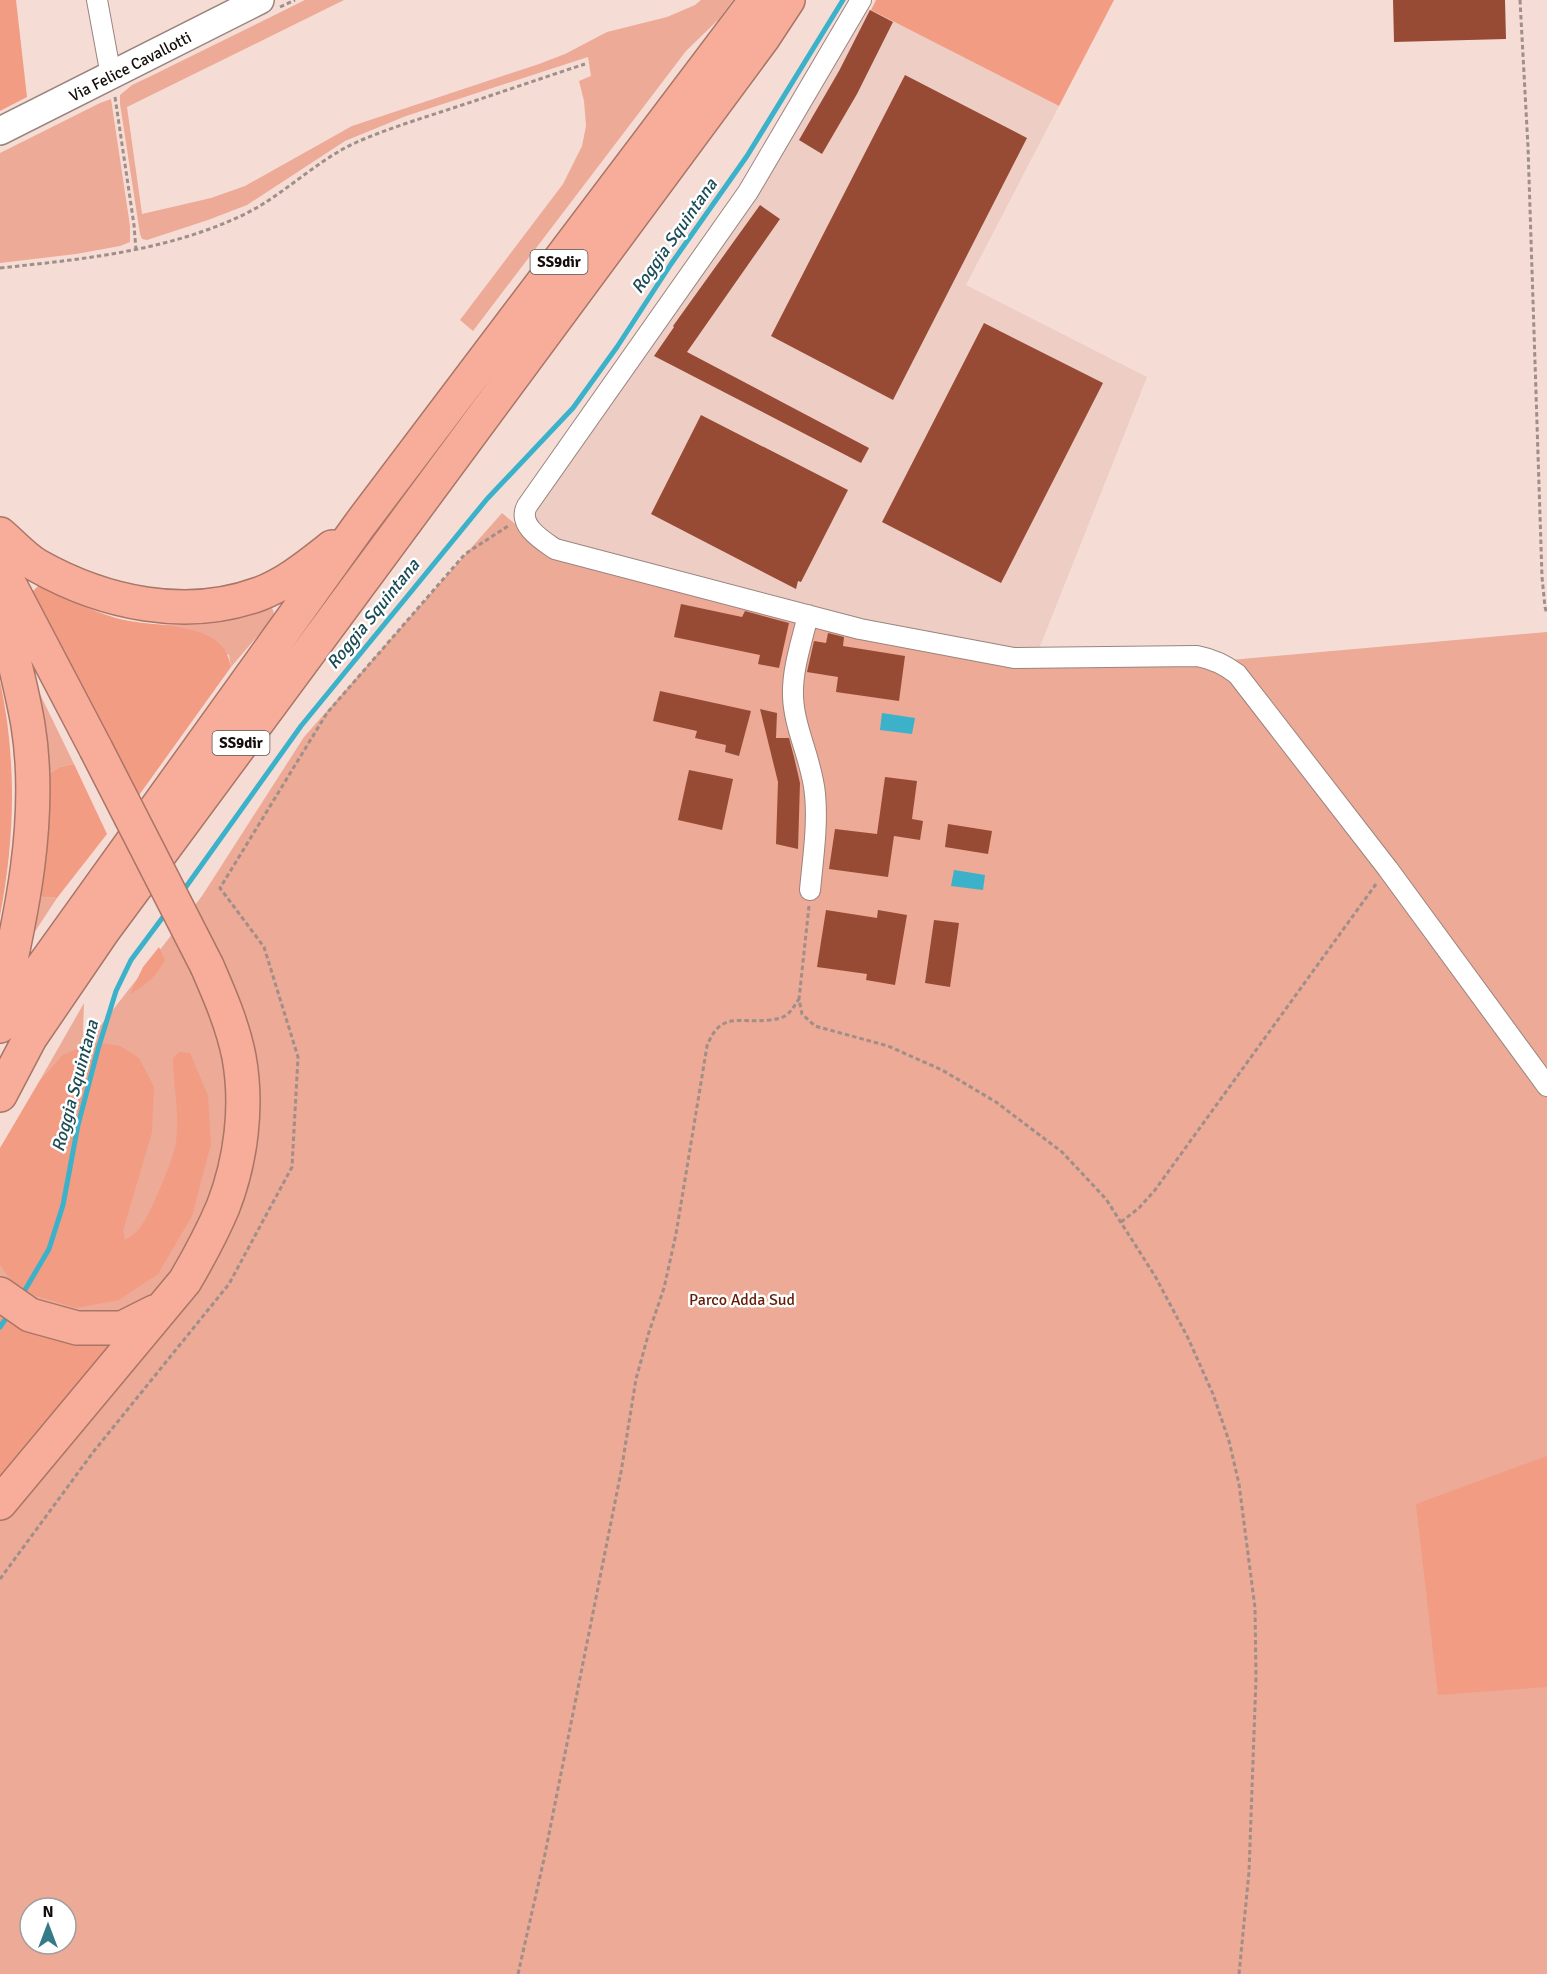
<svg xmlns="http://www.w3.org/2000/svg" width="1547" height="1974" viewBox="0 0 1547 1974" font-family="Signika,sans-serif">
  <rect width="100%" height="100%" fill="#f5ddd6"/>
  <path fill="#edcdc4" d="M858 5 871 10 1059 106 966 285 1147 377 1035 659 1014 658 539 537 527 506 748 192Z"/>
  <path fill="#ecaa97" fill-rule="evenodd" d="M305 0H344L127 107 142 214 211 198 245 186 352 126 539 64 565 54 607 32 667 17 695 5 701 0H733L719 19 686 51 473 331 460 320 563 184 582 146 586 126 584 101 579 81 591 76 588 57 406 116 345 141 247 205 208 220 147 240 142 239 140 234 120 104V95L132 85 151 76Z
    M111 99 130 226V242L120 246 76 254 0 263V153L100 103Z
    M502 513 549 552 1017 667 1197 663 1547 632V1974H0V1169L61 1056 40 1080 84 1003 83 1032 90 1039 202 896 304 737ZM30 1908H66V1944H30Z
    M267 604C273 608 275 611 273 618L231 667 229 655 147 625 183 624 215 619Z
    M21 655 74 764 59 767 43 778Z
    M34 888 43 897 57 898 17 959Z"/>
  <path fill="#f29c84" d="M0 0H16L27 97 0 111Z
    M876 0H1114L1059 106 871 10Z
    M40 584C65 597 89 610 116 618 152 629 224 618 231 667L137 798 33 604V591Z
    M0 681C17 760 15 838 0 916Z
    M74 764 107 834 57 898 43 897 34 888 43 778 59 767Z
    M159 947 165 960C155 977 148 984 130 994L143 967Z
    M93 1042 120 1046 139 1058 154 1087 152 1132 123 1231 125 1240C130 1237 136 1233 140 1228 150 1215 174 1159 176 1142 180 1114 173 1086 173 1058L179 1052 190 1053 208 1096 211 1144 192 1216 158 1274 119 1300 76 1308 33 1295 10 1279 0 1265V1148L40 1080 61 1056Z
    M0 1305 124 1334 33 1437 0 1478Z
    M1547 1456V1687L1438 1695 1416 1504Z"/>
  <path fill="#3bb2ca" d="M882 713 915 718 912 734 880 730Z
    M954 870 985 875 983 890 951 886Z"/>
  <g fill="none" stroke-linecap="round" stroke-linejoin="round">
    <path stroke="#3bb2ca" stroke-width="5" d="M183 891 301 726 487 499 573 408 617 347 671 264 747 156 843 0
      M22 1295 49 1249 63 1205 78 1125 98 1049 116 991 131 960 166 913
      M0 1327 9 1314"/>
  </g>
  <path fill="#974b35" d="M1393 0H1505L1506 39 1394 42Z
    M870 10 893 22 857 94 822 154 799 140 839 71Z
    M905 75 1027 138 893 400 771 336Z
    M760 205 780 219 687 352 869 448 861 463 654 356 674 327 673 326Z
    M984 323 1103 383 1001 583 882 522Z
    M701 415 848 490 801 582 798 581 796 589 651 514Z
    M681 604 742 617 745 611 789 623 779 668 758 664 760 655 674 637Z
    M828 633 844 637 843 646 905 656 899 701 836 692 838 677 807 672 814 641 826 643Z
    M660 691 751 711 739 756 725 752 726 745 695 738 697 731 653 721Z
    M760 709 777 713 776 738H789L794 757 800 783 798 849 776 844 778 782Z
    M689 770 733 779 722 830 678 820Z
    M885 777 917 781 912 819 923 821 920 840 894 836 888 877 829 869 835 829 877 834Z
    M948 824 992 831 988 854 945 847Z
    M826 910 877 918 878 910 907 915 895 985 866 980 867 974 817 967Z
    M934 920 959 923 950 987 925 983Z"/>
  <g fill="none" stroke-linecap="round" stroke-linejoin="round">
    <defs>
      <path id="street" d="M97 0 111 76
        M861 0 748 192 527 506C517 525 542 540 555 549L860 629 1014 658 1197 656C1213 659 1224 664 1237 674L1388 869 1547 1086
        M808 615C802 641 792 669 793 696 794 729 812 760 815 794 818 825 813 858 810 890"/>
      <path id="secondary" d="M0 131 260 0"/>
      <path id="highway" d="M0 534C12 544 25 559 38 566 104 603 186 621 259 594 286 584 309 565 332 547
        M0 566 96 749
        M0 605C10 644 21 684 28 725 43 818 21 918 0 1009
        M0 1026 361 523 756 0
        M0 1095 30 1038 103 931 763 38 788 0
        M0 1294 30 1315 77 1328H122L154 1312
        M0 1503 185 1281C199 1257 212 1233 223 1207 241 1161 248 1106 239 1057 233 1026 220 996 207 966"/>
    </defs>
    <use href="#street" stroke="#9a847e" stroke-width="22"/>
    <use href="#secondary" stroke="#9a847e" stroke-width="30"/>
    <use href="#highway" stroke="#a87567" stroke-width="36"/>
    <path stroke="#a08e89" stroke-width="3" stroke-dasharray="4.5 3" stroke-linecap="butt" d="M1520 0 1528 147 1542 577 1545 607 1547 614
      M280 7 295 0
      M115 97 134 225 136 250
      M0 268C84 259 170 251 247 213 286 193 317 160 357 142 389 128 423 118 456 107 499 93 542 78 585 64
      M809 906 799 999 802 1014 815 1026 888 1046 942 1070 996 1102 1062 1152 1106 1199 1155 1276 1188 1338 1213 1394 1229 1441 1239 1484 1255 1608 1256 1678 1249 1872 1239 1974
      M1121 1222 1139 1208 1155 1190 1376 884
      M0 1579 94 1451 229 1284 292 1167 298 1057 264 947 220 888 327 713 465 554 508 526
      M518 1974 544 1859 621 1472 636 1379 649 1332 664 1288 676 1234 707 1046C721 1010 739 1024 770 1020 775 1019 779 1019 783 1017 791 1013 794 1006 799 999"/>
    <use href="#street" stroke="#fff" stroke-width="20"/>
    <use href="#secondary" stroke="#fff" stroke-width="27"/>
    <use href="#highway" stroke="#f7ad99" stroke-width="33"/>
    <defs>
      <path id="highway-bridge" d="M96 749 207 966"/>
    </defs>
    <use href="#highway-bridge" stroke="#a87567" stroke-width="36" stroke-linecap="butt"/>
    <use href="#highway-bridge" stroke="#f7ad99" stroke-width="33"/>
  </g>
  <g text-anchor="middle" stroke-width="5" stroke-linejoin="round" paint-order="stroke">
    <g fill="#fff" stroke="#5b5654" stroke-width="1.5">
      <rect x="530.5" y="250" width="57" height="24" rx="4.5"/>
      <rect x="212.5" y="731" width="57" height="24" rx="4.5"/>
    </g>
    <g font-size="15" font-weight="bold" fill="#150d0b">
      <text x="559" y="267">SS9dir</text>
      <text x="241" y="748">SS9dir</text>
    </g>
    <g font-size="16" fill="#150d0b" stroke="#fff">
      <text transform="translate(130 66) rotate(-27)" y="6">Via Felice Cavallotti</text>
    </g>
    <g font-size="16" fill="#661b05" stroke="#fff">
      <text x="742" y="1305">Parco Adda Sud</text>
    </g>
    <g font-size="18" font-style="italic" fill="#1a4c56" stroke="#fff">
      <text transform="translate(674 236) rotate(-55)" y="6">Roggia Squintana</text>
      <text transform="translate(373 614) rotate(-51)" y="6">Roggia Squintana</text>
      <text transform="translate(75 1086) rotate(-75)" y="6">Roggia Squintana</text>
    </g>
  </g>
  <g transform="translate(48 1926)"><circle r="28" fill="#ffffff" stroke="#a19e9d" stroke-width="1.5"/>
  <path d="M0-4.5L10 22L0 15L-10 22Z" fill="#357a89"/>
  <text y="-9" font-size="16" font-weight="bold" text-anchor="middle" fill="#150d0b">N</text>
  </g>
</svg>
